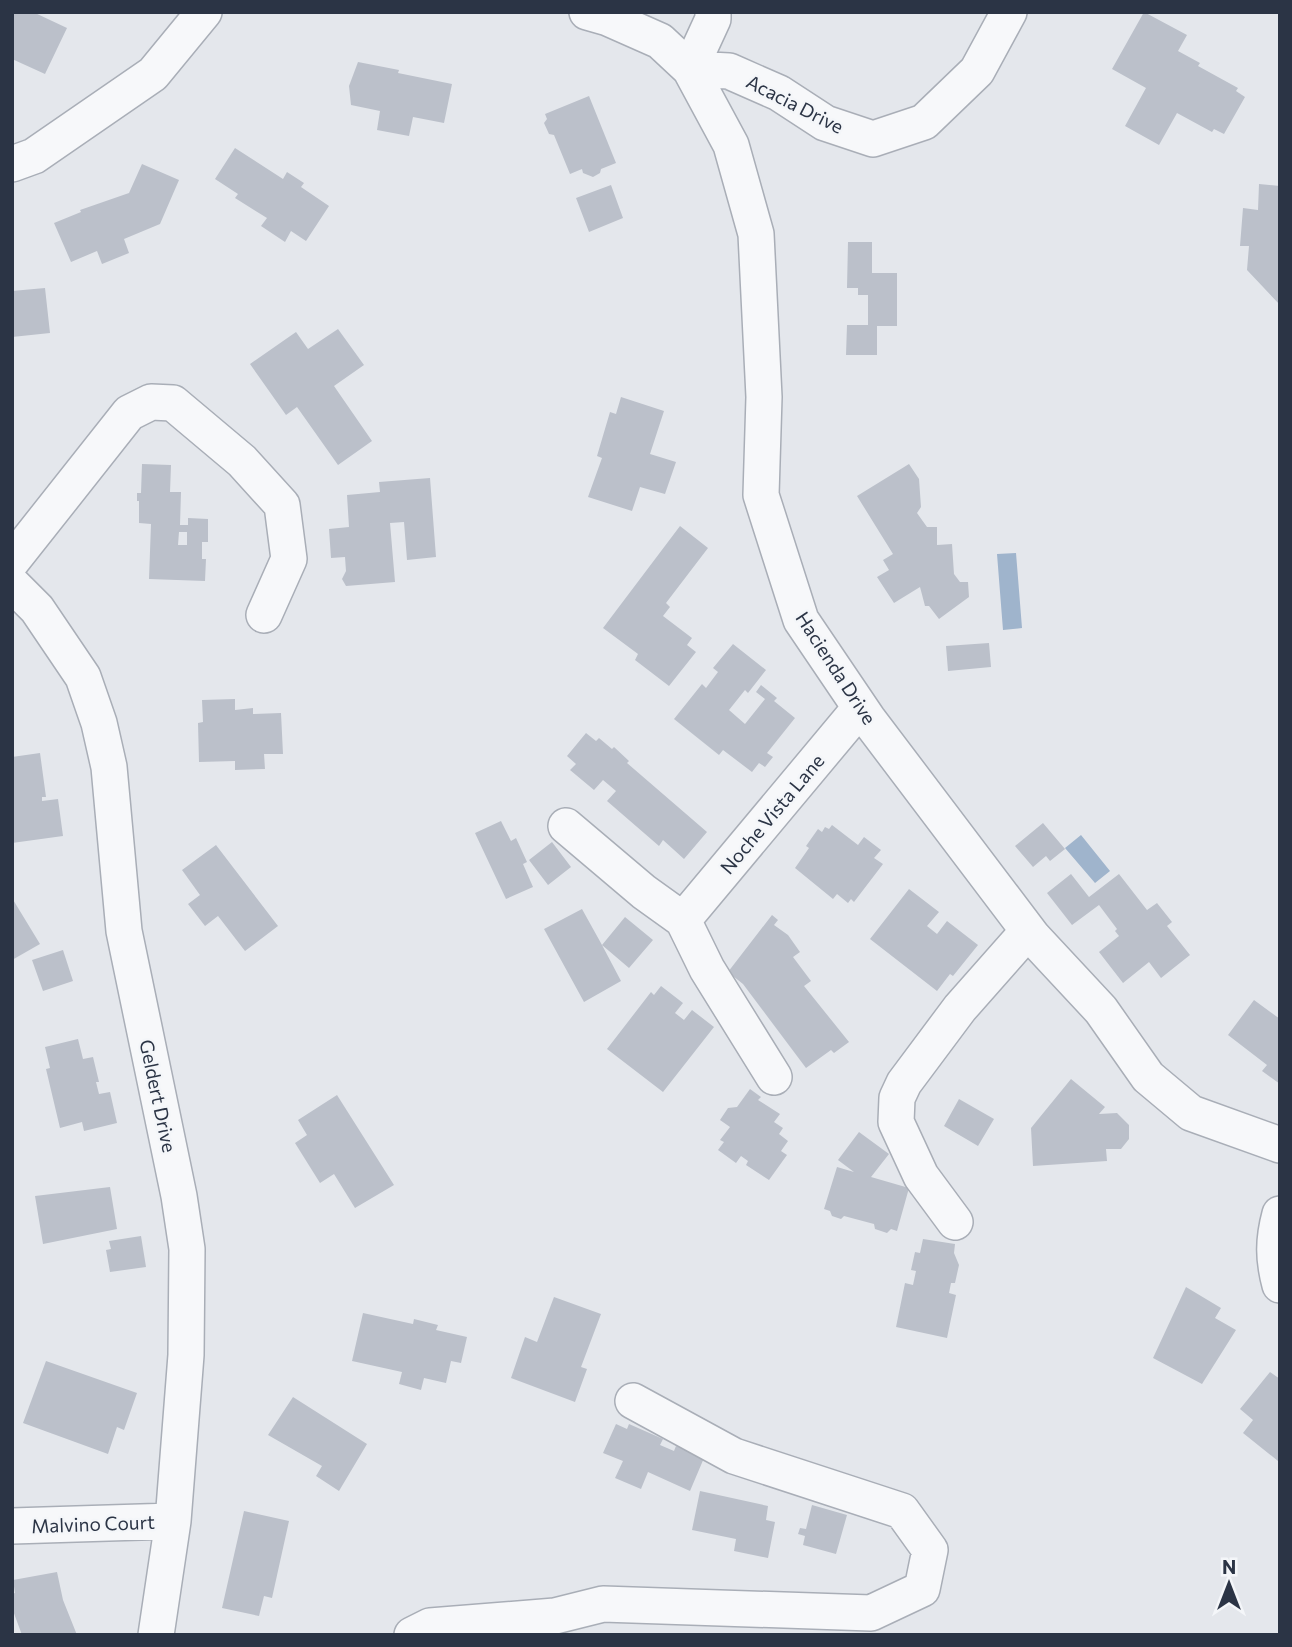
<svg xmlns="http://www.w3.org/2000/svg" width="1292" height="1647" viewBox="0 0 1292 1647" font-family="Commissioner,sans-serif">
  <rect width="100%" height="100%" fill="#e4e7ec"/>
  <path fill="#9fb4cc" d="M1016 553 1022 628 1003 630 997 554Z
    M1081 835 1110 871 1095 883 1065 848Z"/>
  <path fill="#bbc0ca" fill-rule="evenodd" d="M12 12H33L67 28 45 74 12 59Z
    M1144 12 1187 35 1178 51 1200 63 1198 66 1238 88 1236 91 1245 97 1224 134 1214 129 1212 132 1177 113 1159 145 1125 126 1146 88 1112 69Z
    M358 62 399 70 398 73 452 84 444 123 413 117 409 136 377 130 380 111 351 105 349 86Z
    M589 96 616 163 601 169 600 173 593 177 583 173 582 169 570 174 554 135 549 134 544 123 547 119 545 114Z
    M235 148 283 179 287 172 304 183 301 187 329 206 306 241 291 231 285 242 261 226 267 218 235 198 238 194 215 179Z
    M142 164 179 180 160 224 124 239 129 253 102 264 97 251 71 262 54 223 81 212 80 210 129 193Z
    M1259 184 1280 186V305L1247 270 1249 246H1240L1243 208 1258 210Z
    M611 185 623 218 589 232 576 198Z
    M848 242H872V273H897V326H877V355H846L847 325H868V295H858V288H847Z
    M45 288 50 333 12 337V291Z
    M338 329 364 365 334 386 372 441 338 465 297 407 286 415 250 364 296 332 308 349Z
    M621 397 664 411 650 454 676 462 665 494 640 487 632 511 588 497 602 458 597 456 610 412 616 414Z
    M142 464 171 465 170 492H181L180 525H188V518L208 519V542H202V559H206L205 581 149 579 151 524 139 523V501H137V493H141ZM179 532H187V545H178Z
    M909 464 919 479 921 507 917 513 927 527H937V545L952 544 954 574 960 582H968L969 597 939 619 929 606H925L920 587 894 603 877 577 889 570 883 560 893 554 857 496Z
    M430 478 436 557 407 560 404 522 390 523 395 582 346 586 342 579 346 571 345 557 331 558 329 529 349 527 347 495 380 492 379 482Z
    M680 526 708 548 666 603 670 607 663 616 692 638 687 645 696 652 669 686 635 660 638 654 603 628Z
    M989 643 991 667 948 671 946 646Z
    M733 644 766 670 748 693 745 690 729 710 745 724 765 699 756 692 761 685 777 698 774 701 795 718 767 753 773 757 765 767 759 763 752 772 723 750 719 755 674 719 702 684 706 688 718 672 713 668Z
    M235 699V710L253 708V714L281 713 283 754H264L265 769 235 770V761L199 762 198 723 203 722 202 700Z
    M586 733 596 741 599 738 612 749 614 747 629 761 627 763 707 832 684 859 663 840 659 846 607 801 616 791 603 780 594 790 570 770 576 764 567 756Z
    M40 753 46 797H42V801L58 799 63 836 12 843V757Z
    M501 821 511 841 516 838 527 862 523 864 533 887 506 899 475 833Z
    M1043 823 1065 849 1050 861 1046 856 1033 867 1015 846Z
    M832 825 858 845 864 837 881 850 874 858 883 864 854 902 851 899 848 903 837 894 833 899 795 868 809 848 806 846 818 829 822 832 825 827 829 829Z
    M552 842 571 867 548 885 529 860Z
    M216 845 278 926 245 951 218 916 205 926 188 904 200 895 182 870Z
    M1071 874 1089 897 1119 874 1147 910 1157 903 1172 922 1167 926 1190 955 1161 978 1149 962 1123 983 1099 952 1119 936 1115 931 1117 929 1099 905 1072 925 1047 893Z
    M909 889 939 912 927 926 937 934 947 921 978 945 953 976 950 974 937 991 870 939Z
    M12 898 40 944 12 960Z
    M582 909 602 945 625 917 653 940 629 968 602 945 621 981 584 1002 544 929Z
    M772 915 778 920 774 925 788 935 800 952 793 957 811 981 804 986 849 1042 834 1053 831 1050 806 1068 743 984 728 972Z
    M63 950 73 981 43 991 32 960Z
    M661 986 683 1003 675 1013 684 1020 692 1010 714 1027 663 1092 607 1049 651 992 654 995Z
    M1254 1000 1280 1019V1084L1262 1071 1267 1065 1228 1035Z
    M78 1039 83 1059 93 1057 99 1082H96L99 1094 110 1092 117 1123 84 1131 82 1122 60 1128 46 1069 50 1068 45 1047Z
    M1071 1079 1105 1107 1099 1114 1117 1113 1129 1125V1139L1121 1149H1106L1107 1161 1033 1166 1031 1128Z
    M750 1089 761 1097 758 1100 780 1114 774 1122 783 1128 779 1134 788 1141 781 1151 787 1155 769 1180 746 1165 748 1161 741 1156 736 1163 718 1150 724 1142 720 1140 730 1127 720 1120 728 1108 737 1107Z
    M337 1095 394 1185 355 1208 334 1174 320 1183 295 1143 307 1135 298 1120Z
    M959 1099 994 1119 978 1146 944 1126Z
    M859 1132 889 1154 871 1177 909 1188 897 1231 891 1229 887 1233 875 1229 874 1224 844 1216 841 1219 832 1216 830 1211 824 1209 837 1167 854 1172 838 1160Z
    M110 1187 117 1229 43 1244 35 1196Z
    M141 1236 146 1267 110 1272 106 1250 111 1249 109 1241Z
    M923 1239 955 1244 954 1253 959 1265 955 1283H949H951L949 1293 956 1295 947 1338 896 1327 905 1283 913 1285 916 1271 911 1270 915 1252 920 1253Z
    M1186 1287 1221 1308 1215 1318 1236 1330 1202 1384 1153 1358Z
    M554 1297 601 1314 581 1367 587 1369 575 1402 511 1378 525 1337 537 1342Z
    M363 1313 413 1324 414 1319 438 1325 436 1330 467 1337 461 1363 451 1361 446 1383 424 1378 421 1390 399 1384 402 1372 352 1361Z
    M46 1361 137 1393 124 1430 117 1427 108 1454 23 1423Z
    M1270 1372 1280 1379 1278 1461 1243 1433 1253 1420 1240 1409Z
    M293 1397 367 1444 339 1491 316 1476 322 1466 268 1435Z
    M616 1424 627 1429 629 1424 663 1439 660 1445 674 1451 676 1446 704 1458 690 1491 648 1472 641 1489 615 1478 623 1461 603 1453Z
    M700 1491 768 1506 766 1520 775 1522 768 1558 734 1551 736 1539 692 1530Z
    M812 1505 847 1515 836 1554 803 1545 805 1536 798 1534 800 1528 806 1529Z
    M244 1511 289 1521 272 1598 264 1596 259 1616 222 1608Z
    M57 1572 63 1600 77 1635H22L12 1608V1594L15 1593 13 1580Z"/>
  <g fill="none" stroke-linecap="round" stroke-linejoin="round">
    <defs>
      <path id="minor" d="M587 12 608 18 660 41 690 69 731 145 756 234 764 397 761 495 801 620 868 719 1033 937 1101 1010 1148 1077 1191 1113 1280 1145
        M713 12V19L690 69 729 71 779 93 825 123 873 139 924 122 977 71 1009 12
        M12 164 34 156 153 74 204 12
        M12 561 129 413 151 402 173 403 242 461 282 505 289 559 264 615
        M12 584 37 609 83 677 99 723 109 767 124 931 179 1196 187 1249 186 1355 173 1521 156 1635
        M566 826 644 892 683 920 707 969 774 1077
        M683 920 860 708
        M1280 1214C1273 1240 1273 1259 1280 1285
        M955 1222 921 1176 896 1122 897 1098 904 1083 960 1008 1028 931
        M12 1526 173 1521
        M412 1635 430 1626 555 1616 603 1604 871 1613 922 1589 930 1550 902 1511 734 1456 633 1401"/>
    </defs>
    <use href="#minor" stroke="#a9aeb7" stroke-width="38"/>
    <use href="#minor" stroke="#f7f8fa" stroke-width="35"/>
  </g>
  <g text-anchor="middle" stroke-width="5" stroke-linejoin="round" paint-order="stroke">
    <g font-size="19" fill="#2b3445" stroke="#f4f6f9">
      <text transform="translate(795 104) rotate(27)" y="7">Acacia Drive</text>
      <text transform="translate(836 668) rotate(57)" y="7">Hacienda Drive</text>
      <text transform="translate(772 814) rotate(-50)" y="7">Noche Vista Lane</text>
      <text transform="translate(158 1096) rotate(78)" y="7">Geldert Drive</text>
      <text transform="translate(93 1524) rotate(-2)" y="7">Malvino Court</text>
    </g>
  </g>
  <rect width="1292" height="1647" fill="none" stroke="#2b3445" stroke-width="28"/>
  <g transform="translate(1229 1584)" stroke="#f4f6f9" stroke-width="5" paint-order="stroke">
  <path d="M0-5L12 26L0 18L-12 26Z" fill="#2b3445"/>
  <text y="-10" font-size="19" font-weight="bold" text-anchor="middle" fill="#2b3445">N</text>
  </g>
</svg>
